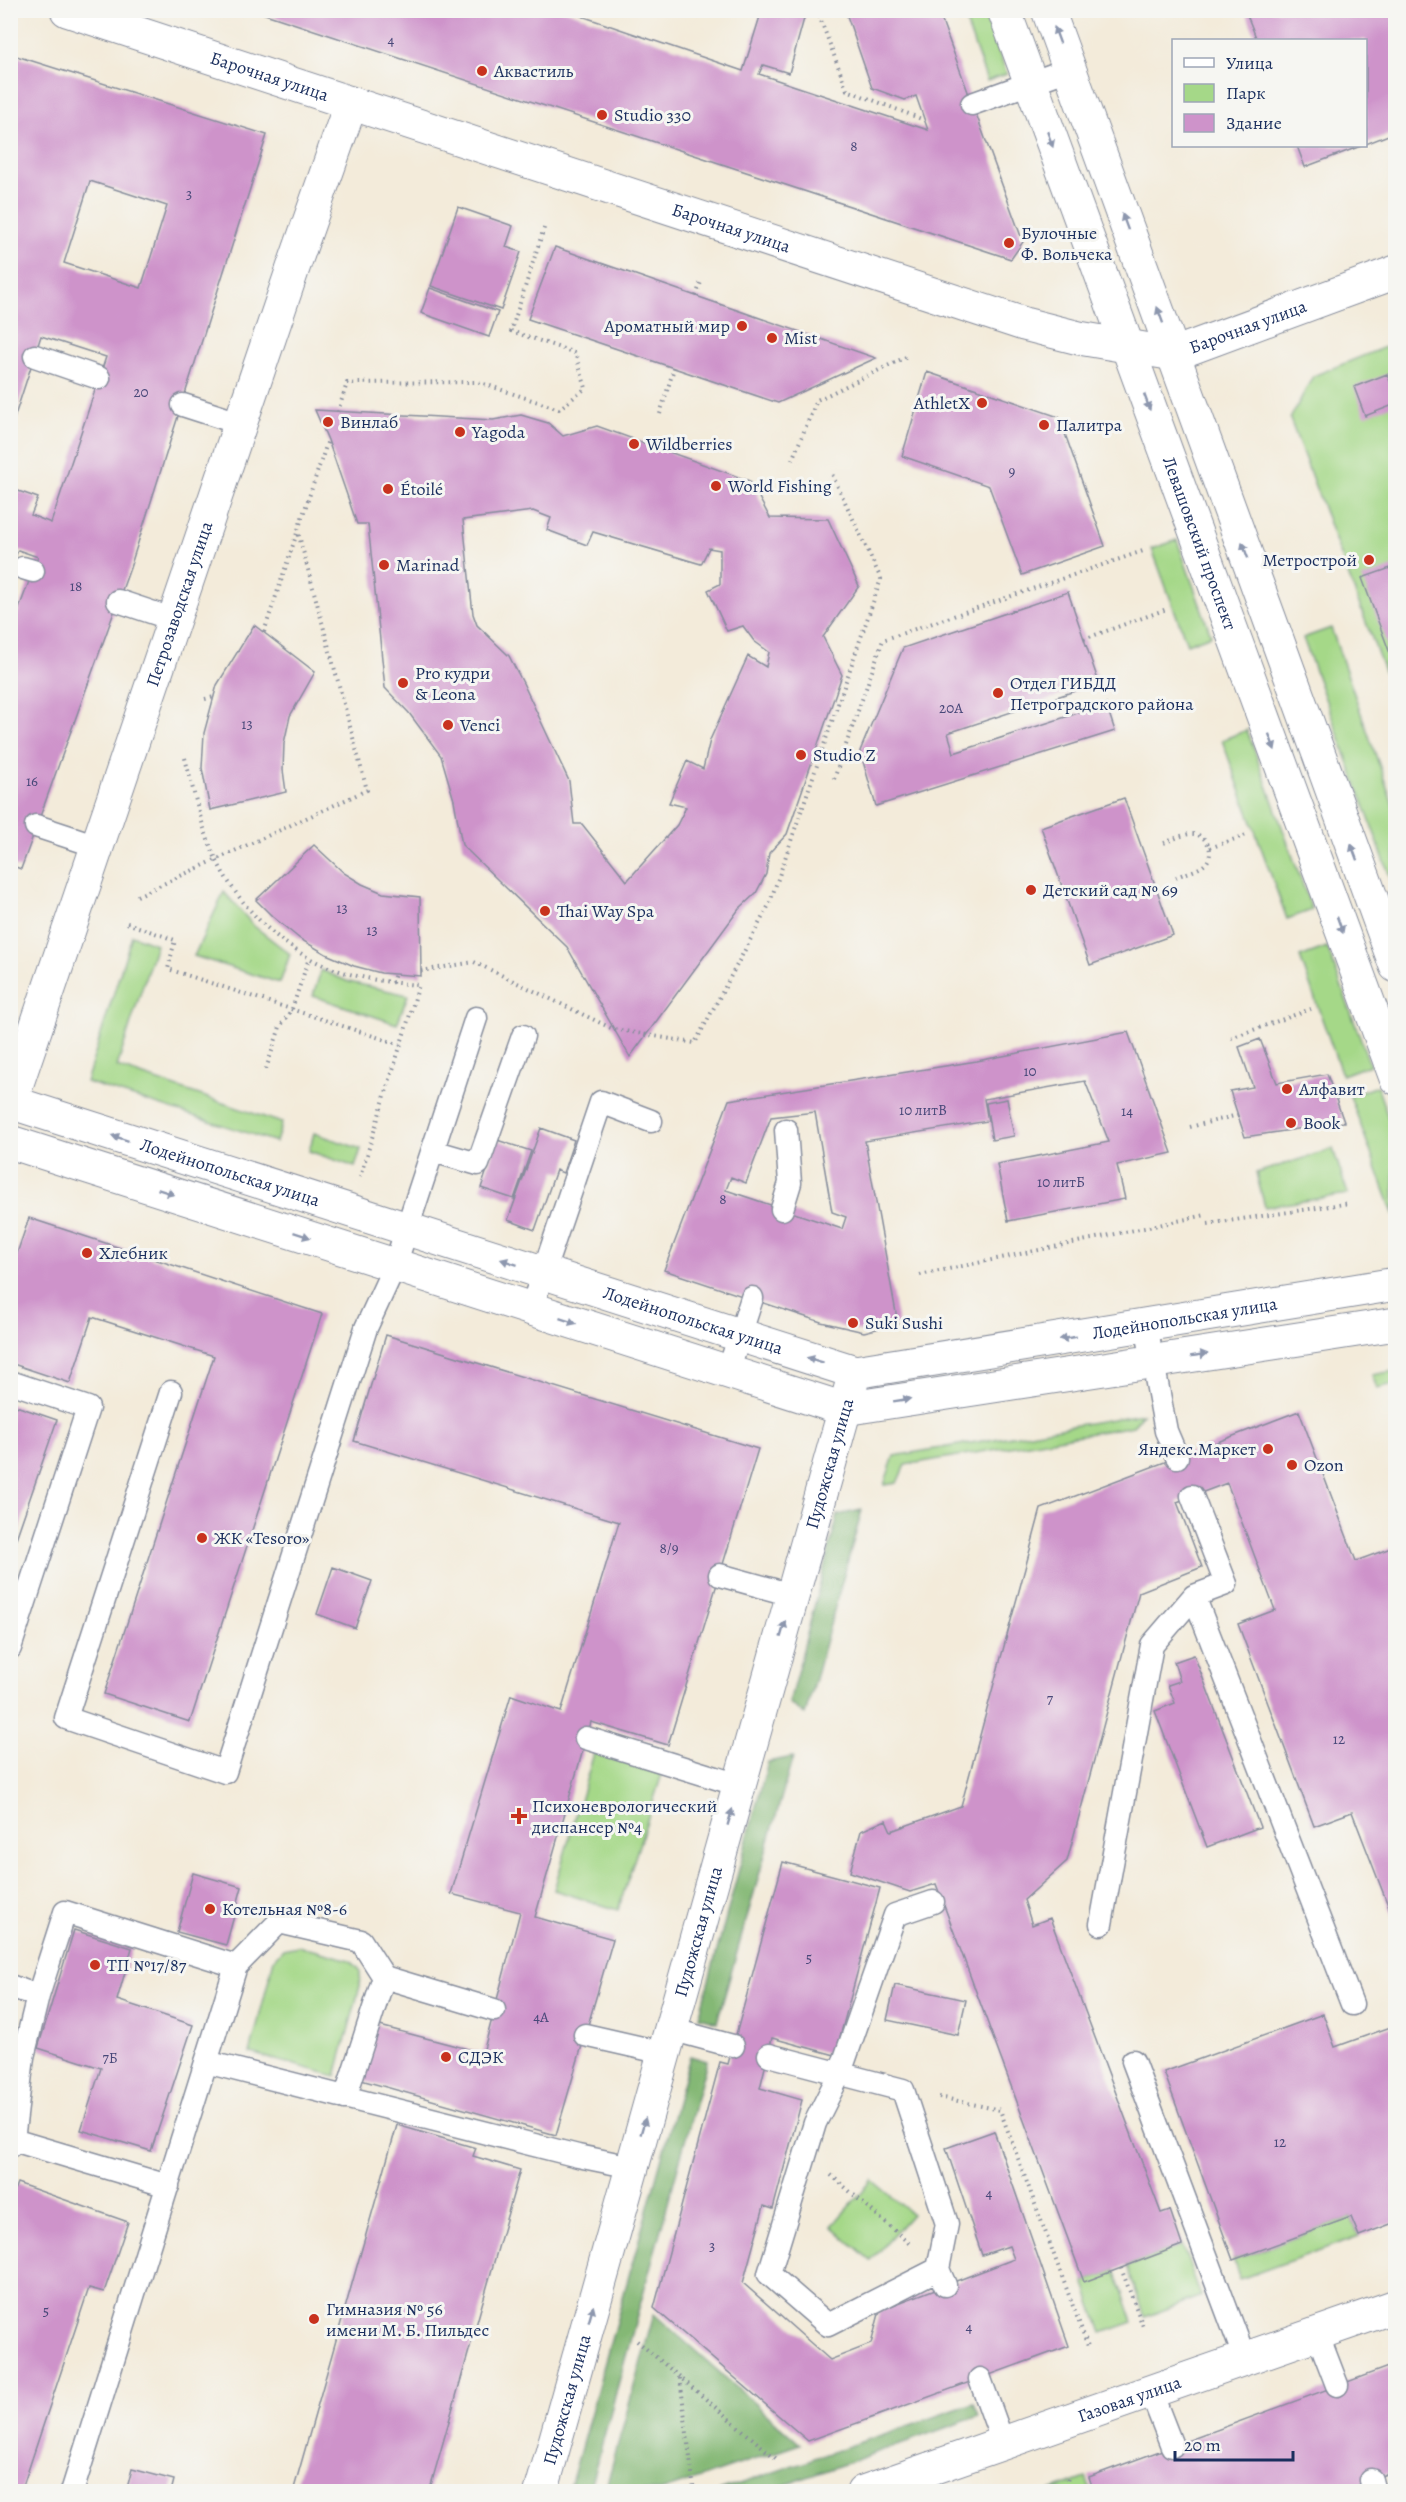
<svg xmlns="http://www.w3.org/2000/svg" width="1406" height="2502" viewBox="0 0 1406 2502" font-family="Alegreya,serif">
  <rect width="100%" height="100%" fill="#f6f6f2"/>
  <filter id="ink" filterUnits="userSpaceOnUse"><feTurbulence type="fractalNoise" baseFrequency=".0167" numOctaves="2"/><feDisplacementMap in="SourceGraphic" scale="12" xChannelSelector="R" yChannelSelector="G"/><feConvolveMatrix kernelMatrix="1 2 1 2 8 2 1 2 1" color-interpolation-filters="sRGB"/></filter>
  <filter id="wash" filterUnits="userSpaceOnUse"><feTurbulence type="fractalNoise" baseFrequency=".008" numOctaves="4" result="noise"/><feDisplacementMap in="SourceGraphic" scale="24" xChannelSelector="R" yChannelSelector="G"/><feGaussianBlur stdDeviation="1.35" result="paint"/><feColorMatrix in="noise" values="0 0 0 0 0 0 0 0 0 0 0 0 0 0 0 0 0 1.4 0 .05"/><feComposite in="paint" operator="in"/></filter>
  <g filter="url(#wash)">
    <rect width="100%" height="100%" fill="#f3ebda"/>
    <path fill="#a5d888" stroke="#608473" stroke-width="1.5" d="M962 11H983L1007 74 987 81Z
      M1395 343V700L1290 419 1313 376Z
      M1177 540 1211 635 1187 644 1152 549Z
      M1331 628 1395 810V890L1303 638Z
      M1247 730 1312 910 1287 919 1222 740Z
      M224 892 254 926 290 954 280 983 194 956Z
      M132 935 156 944 117 1067 282 1123 276 1142 86 1082Z
      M1327 947 1370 1065 1342 1075 1300 957Z
      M321 970 349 982 408 995 397 1024 313 996Z
      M1377 1086 1395 1137 1394 1216 1350 1096Z
      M314 1133 361 1149 355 1167 309 1151Z
      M1333 1149 1348 1194 1265 1207 1256 1173Z
      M1395 1371V1384L1377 1388 1372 1375Z
      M1142 1414 1133 1426 905 1465 897 1483 884 1485 894 1456Z
      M594 1753 662 1774 618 1910 554 1890Z
      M298 1946 350 1960 360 1970V1986L336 2076 250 2053 274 1959 283 1949Z
      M872 2180 912 2214 871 2261 832 2226Z
      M1351 2217 1359 2236 1240 2279 1233 2260Z
      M1182 2245 1201 2296 1145 2317 1127 2266Z
      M1115 2270 1133 2322 1102 2333 1084 2282Z
      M1086 2478 1091 2491H1050Z"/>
    <path fill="#84b874" stroke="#507469" stroke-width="1.5" d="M862 1510 805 1715 789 1703 838 1515Z
      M793 1757 717 2022 699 2017 768 1762Z
      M690 2056 707 2061 589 2491H569Z
      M654 2314 800 2444 661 2491H605Z
      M974 2403 979 2416 768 2491H719Z"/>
    <g id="blocks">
      <path fill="#ce93ca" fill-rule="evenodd" d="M253 10H564L743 71 762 10H790L805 15 789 73 763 65 759 74 928 130 916 96 905 100 872 88 845 10H938L1023 242 1011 259Z
        M1245 10H1396V132L1366 144V40H1257Z
        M10 54 267 135 130 568 21 869 10 865V633L38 557 18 550 10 571V488L38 498 31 515 51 523 106 357 41 336 10 431V176L16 158 10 157ZM90 181 167 206 141 288 64 263Z
        M1297 146H1361L1305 167Z
        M458 207 513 226 506 247 521 252 501 310 431 286Z
        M555 247 696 296 876 358 778 403 528 319Z
        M430 288 498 312 489 337 421 313Z
        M927 372 1059 417 1105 546 1022 575 989 486 902 456Z
        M1387 374 1396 396V404L1365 416 1354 387Z
        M315 410 493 420 521 415 548 423 563 436 597 426 750 481 770 518 828 519 859 586 823 637 842 675 787 834 769 853 766 874 756 893 739 909 630 1057 567 947 462 845 454 800 441 756 409 713 385 688 368 524H357L328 440ZM533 511 551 518 547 530 587 545 593 532 701 564 709 548 720 550V584L708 590 727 631 743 626 754 641 769 652 766 667 748 656 710 740 703 769 687 761 669 803 686 807 677 825 627 881 582 824H574L569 781 523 683 509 656 477 625 473 614 463 520Z
        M1396 566V667H1395L1362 578Z
        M1068 592 1099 683 948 733 954 753 1106 704 1115 731 876 806 860 751 903 648Z
        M254 625 315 672 290 716 284 743 283 770 286 792 210 810 202 768 204 733 217 685Z
        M1124 798 1173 935 1090 965 1041 827Z
        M314 845 344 873 362 884 383 893 420 897 421 976 381 973 354 966 326 954 300 939 273 917 256 900Z
        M1128 1032 1172 1153 1117 1165 1125 1199 1008 1221 997 1164 1109 1142 1085 1081 984 1099 988 1121 865 1141 898 1324 864 1332 821 1322 664 1270 729 1100 977 1061ZM815 1112 832 1212 846 1217 842 1229 726 1190 731 1177 746 1183 771 1117Z
        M1260 1039 1277 1083 1327 1074 1344 1122 1245 1137 1230 1091 1253 1087 1239 1047Z
        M1007 1099 1014 1136 992 1140 986 1103Z
        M541 1128 574 1140 563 1173 556 1170 535 1230 508 1220Z
        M497 1140 531 1151 514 1199 481 1188Z
        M29 1218 322 1314 190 1722 104 1694 214 1356 92 1317 70 1383 10 1363V1274Z
        M386 1335 758 1449 668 1745 591 1722 535 1917 613 1939 556 2135 361 2080 376 2025 483 2053 520 1912 451 1894 511 1695 561 1712 619 1522 354 1441Z
        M10 1404 57 1420 11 1553H10Z
        M1299 1411 1356 1561 1396 1546V1650L1390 1652 1396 1667V1926L1352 1812 1314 1826 1238 1624 1275 1610 1227 1483 1177 1502 1202 1567 1139 1592 1067 1861 1024 1900 1032 1925 1050 1918 1161 2213 1170 2210 1182 2245 1084 2282 936 1884 910 1892 850 1872 861 1831 886 1820 891 1831 961 1806 1041 1509Z
        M333 1567 372 1581 355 1628 317 1614Z
        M10 1583 20 1586 10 1613Z
        M1194 1655 1260 1827 1207 1847 1155 1711 1175 1703 1168 1685 1180 1681 1174 1662Z
        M783 1862 880 1888 835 2055 772 2038 760 2088 802 2100 773 2209 764 2206 743 2283 830 2360 871 2344 880 2310 1014 2259 1009 2246 982 2255 946 2148 994 2131 1069 2346 808 2441 654 2308 720 2062 728 2064Z
        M193 1873 242 1887 226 1945 177 1932Z
        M74 1930 132 1948 117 2000 193 2025 151 2151 81 2130 101 2068 38 2048Z
        M895 1985 966 2000 958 2035 887 2020Z
        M1323 2014 1335 2047 1396 2025V2222L1359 2236 1351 2217 1233 2260 1164 2072Z
        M397 2125 476 2148 473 2156 520 2170 429 2492H293Z
        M17 2183 128 2222 104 2292 89 2288 21 2492H10V2201Z
        M1396 2364V2470L1342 2492H1320V2489L1314 2492H1094L1089 2477Z
        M132 2469 174 2480 171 2492H126Z"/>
    </g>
  </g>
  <g filter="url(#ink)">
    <use href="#blocks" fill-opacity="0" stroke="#878d9c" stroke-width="1.5"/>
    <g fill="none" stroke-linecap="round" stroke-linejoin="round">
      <defs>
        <path id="lane" d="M972 104 1069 69
          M35 356 99 378
          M183 405 242 424
          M23 568 33 571
          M118 601 175 620
          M36 826 97 846
          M433 1151 478 1164 523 1036
          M782 1209 790 1183 786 1130
          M531 1309 601 1102 651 1121
          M1146 1325 1166 1431 1177 1457
          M728 1372 752 1298
          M10 1382 88 1408 10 1648
          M171 1392 66 1718 225 1772 366 1328 395 1265 476 1018
          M720 1575 792 1595
          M1194 1596 1352 2004
          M586 1738 739 1785
          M933 1902 895 1915 840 2073 815 2123 769 2274 828 2325 938 2269
          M1101 1924 1152 1645 1194 1596 1226 1584 1192 1496
          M10 1986 38 1996
          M670 2029 733 2046
          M585 2035 664 2053
          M769 2055 903 2090 947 2224 938 2269 945 2285
          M1133 2061 1245 2359
          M206 2062 578 2156 632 2167
          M345 2098 384 1977
          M13 2140 23 2057 38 1996 65 1912 236 1966
          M10 2146 13 2140 168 2186
          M1317 2333 1337 2385
          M980 2379 1003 2443
          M1151 2392 1172 2446
          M1371 2480 1374 2492
          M72 2492 236 1966 279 1922 361 1941 384 1977 494 2010"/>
        <g id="street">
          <path id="s1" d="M67 10 1024 324 1079 338 1174 354 1396 272"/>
          <path id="s2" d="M10 1102 855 1372 1396 1284"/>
          <path id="s3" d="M10 1104 293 268 351 103"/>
          <path d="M10 1142 844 1409 1396 1324"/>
          <path id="s4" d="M541 2492 851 1387"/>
          <path id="s5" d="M863 2492 1396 2306"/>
        </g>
        <g id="secondary">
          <path id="s6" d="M1004 10 1396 1078"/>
          <path d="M1048 10 1396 966"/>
        </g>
      </defs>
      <use href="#lane" stroke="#878d9c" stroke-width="25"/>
      <use href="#street" stroke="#878d9c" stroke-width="35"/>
      <use href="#secondary" stroke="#878d9c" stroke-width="35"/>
      <path stroke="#878d9c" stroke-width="4" stroke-dasharray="1.5 4.5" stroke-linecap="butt" d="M817 10 847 90 924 120
        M696 296 701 282
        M338 412 347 383 478 382 559 409 586 388 575 353 511 331 544 228
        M660 414 674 368
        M792 460 817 400 908 356
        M264 632 328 440
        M1084 639 1167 609
        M205 699 214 697
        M185 758C194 792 201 827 216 859 234 898 270 937 309 958 342 976 381 982 419 985L360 1177
        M834 779 883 640 1146 550
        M1164 843C1172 840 1183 834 1192 834 1206 834 1215 851 1207 862 1201 870 1185 873 1176 877
        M1210 848 1249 834
        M137 896 367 790 298 532
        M127 923 175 940 168 969 401 1045
        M421 971 474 962 613 1029 695 1043 769 905 881 579 832 474
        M392 983 395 974
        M1231 1038 1311 1009
        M266 1069 280 1027 292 1009 309 958
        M1336 1098 1343 1096
        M1190 1127 1238 1115
        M1208 1224 1350 1203
        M920 1275 1206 1215
        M939 2097 1000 2110 1089 2349
        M831 2175 911 2245
        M1121 2268 1144 2329
        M637 2341 779 2461
        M680 2378 694 2490
        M1065 2492 1068 2477"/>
      <use href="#lane" stroke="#fff" stroke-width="22"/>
      <use href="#street" stroke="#fff" stroke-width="33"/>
      <use href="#secondary" stroke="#fff" stroke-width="33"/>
    </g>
    <defs><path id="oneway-solid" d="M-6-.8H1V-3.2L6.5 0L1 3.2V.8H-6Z" transform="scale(1.5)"/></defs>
    <g fill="#8d97ae">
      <use href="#oneway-solid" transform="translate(1057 35) rotate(-110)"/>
      <use href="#oneway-solid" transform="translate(1050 139) rotate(70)"/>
      <use href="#oneway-solid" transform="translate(1125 222) rotate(-110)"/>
      <use href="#oneway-solid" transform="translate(1160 315) rotate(-110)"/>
      <use href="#oneway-solid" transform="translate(1147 402) rotate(70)"/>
      <use href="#oneway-solid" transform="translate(1245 550) rotate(-110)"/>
      <use href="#oneway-solid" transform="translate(1272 742) rotate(70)"/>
      <use href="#oneway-solid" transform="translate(1354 852) rotate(-110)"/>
      <use href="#oneway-solid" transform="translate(1340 925) rotate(70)"/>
      <use href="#oneway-solid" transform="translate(120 1138) rotate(-162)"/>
      <use href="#oneway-solid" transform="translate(166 1192) rotate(18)"/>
      <use href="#oneway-solid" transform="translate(302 1235) rotate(18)"/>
      <use href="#oneway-solid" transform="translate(509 1262) rotate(-162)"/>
      <use href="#oneway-solid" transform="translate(568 1321) rotate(18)"/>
      <use href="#oneway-solid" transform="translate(1068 1338) rotate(171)"/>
      <use href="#oneway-solid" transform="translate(1199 1355) rotate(-9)"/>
      <use href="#oneway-solid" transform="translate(815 1360) rotate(-163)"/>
      <use href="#oneway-solid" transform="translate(902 1400) rotate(-9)"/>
      <use href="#oneway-solid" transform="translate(783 1629) rotate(-74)"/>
      <use href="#oneway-solid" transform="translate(730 1817) rotate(-74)"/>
      <use href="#oneway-solid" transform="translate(643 2126) rotate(-74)"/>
      <use href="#oneway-solid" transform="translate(591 2314) rotate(-74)"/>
    </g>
  </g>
  <g fill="#c8321e" stroke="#f6f6f2" stroke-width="2">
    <circle cx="482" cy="71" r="6"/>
    <circle cx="602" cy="115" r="6"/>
    <circle cx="1009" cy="243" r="6"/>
    <circle cx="742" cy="326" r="6"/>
    <circle cx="772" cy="338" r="6"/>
    <circle cx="982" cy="403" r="6"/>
    <circle cx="328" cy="422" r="6"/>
    <circle cx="1044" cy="425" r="6"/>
    <circle cx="460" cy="432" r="6"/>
    <circle cx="634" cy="444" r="6"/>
    <circle cx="716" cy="486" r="6"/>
    <circle cx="388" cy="489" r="6"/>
    <circle cx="1369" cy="560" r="6"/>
    <circle cx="384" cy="565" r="6"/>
    <circle cx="403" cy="683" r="6"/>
    <circle cx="998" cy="693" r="6"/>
    <circle cx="448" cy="725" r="6"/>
    <circle cx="801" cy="755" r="6"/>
    <circle cx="1031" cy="890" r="6"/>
    <circle cx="545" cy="911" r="6"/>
    <circle cx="1287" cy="1089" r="6"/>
    <circle cx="1291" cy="1123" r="6"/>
    <circle cx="87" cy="1253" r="6"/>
    <circle cx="853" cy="1323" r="6"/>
    <circle cx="1268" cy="1449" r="6"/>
    <circle cx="1292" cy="1465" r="6"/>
    <circle cx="202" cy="1538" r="6"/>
    <path d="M516 1807h6v6h6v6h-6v6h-6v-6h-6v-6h6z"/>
    <circle cx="210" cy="1909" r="6"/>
    <circle cx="95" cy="1965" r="6"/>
    <circle cx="446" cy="2057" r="6"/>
    <circle cx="314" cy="2319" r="6"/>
  </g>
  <g text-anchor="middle" stroke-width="6" stroke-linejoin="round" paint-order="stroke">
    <g font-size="15" fill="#484879">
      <text x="391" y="45">4</text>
      <text x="854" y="151">8</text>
      <text x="189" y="199">3</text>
      <text x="141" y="397">20</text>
      <text x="1012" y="476">9</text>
      <text x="76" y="591">18</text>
      <text x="951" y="713">20А</text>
      <text x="247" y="729">13</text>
      <text x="32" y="786">16</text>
      <text x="342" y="913">13</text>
      <text x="372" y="935">13</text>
      <text x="1030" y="1076">10</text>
      <text x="923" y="1115">10 литВ</text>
      <text x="1127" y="1116">14</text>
      <text x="1061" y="1187">10 литБ</text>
      <text x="723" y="1204">8</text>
      <text x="669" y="1553">8/9</text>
      <text x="1050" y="1704">7</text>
      <text x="1339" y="1744">12</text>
      <text x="809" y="1963">5</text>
      <text x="541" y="2022">4А</text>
      <text x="110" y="2063">7Б</text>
      <text x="1280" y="2147">12</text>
      <text x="989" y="2198">4</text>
      <text x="712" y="2251">3</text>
      <text x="46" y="2316">5</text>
      <text x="969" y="2332">4</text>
    </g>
    <g font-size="18" fill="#1b2f5e" stroke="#f6f6f2" text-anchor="start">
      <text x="494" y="77">Аквастиль</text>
      <text x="614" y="121">Studio 330</text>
      <text x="1021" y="239">Булочные<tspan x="1021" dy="21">Ф. Вольчека</tspan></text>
      <text x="730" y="332" text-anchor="end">Ароматный мир</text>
      <text x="784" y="344">Mist</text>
      <text x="970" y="409" text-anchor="end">AthletX</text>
      <text x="340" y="428">Винлаб</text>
      <text x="1056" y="431">Палитра</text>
      <text x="472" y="438">Yagoda</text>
      <text x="646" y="450">Wildberries</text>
      <text x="728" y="492">World Fishing</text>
      <text x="400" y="495">Étoilé</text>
      <text x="1357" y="566" text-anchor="end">Метрострой</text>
      <text x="396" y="571">Marinad</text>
      <text x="415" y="679">Pro кудри<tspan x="415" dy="21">&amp; Leona</tspan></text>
      <text x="1010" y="689">Отдел ГИБДД<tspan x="1010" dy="21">Петроградского района</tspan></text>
      <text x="460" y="731">Venci</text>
      <text x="813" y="761">Studio Z</text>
      <text x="1043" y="896">Детский сад № 69</text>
      <text x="557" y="917">Thai Way Spa</text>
      <text x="1299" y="1095">Алфавит</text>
      <text x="1303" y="1129">Book</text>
      <text x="99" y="1259">Хлебник</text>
      <text x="865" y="1329">Suki Sushi</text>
      <text x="1256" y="1455" text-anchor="end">Яндекс.Маркет</text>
      <text x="1304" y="1471">Ozon</text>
      <text x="214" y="1544">ЖК «Tesoro»</text>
      <text x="532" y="1812">Психоневрологический<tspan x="532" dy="21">диспансер №4</tspan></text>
      <text x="222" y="1915">Котельная №8-6</text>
      <text x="107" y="1971">ТП №17/87</text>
      <text x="458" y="2063">СДЭК</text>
      <text x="326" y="2315">Гимназия № 56<tspan x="326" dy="21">имени М. Б. Пильдес</tspan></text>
    </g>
    <g font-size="18" fill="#1b2f5e" stroke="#f6f6f2">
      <text dy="6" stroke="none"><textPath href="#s1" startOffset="213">Барочная улица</textPath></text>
      <text dy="6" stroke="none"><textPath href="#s1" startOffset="699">Барочная улица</textPath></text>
      <text dy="6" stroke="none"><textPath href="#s1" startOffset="1239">Барочная улица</textPath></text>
      <text dy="6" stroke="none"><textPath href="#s6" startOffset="568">Левашовский проспект</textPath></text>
      <text dy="6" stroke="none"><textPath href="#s3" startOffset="528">Петрозаводская улица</textPath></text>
      <text dy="6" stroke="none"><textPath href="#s2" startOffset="231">Лодейнопольская улица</textPath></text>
      <text dy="6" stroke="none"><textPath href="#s2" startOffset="1221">Лодейнопольская улица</textPath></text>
      <text dy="6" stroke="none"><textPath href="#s2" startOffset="717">Лодейнопольская улица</textPath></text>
      <text dy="6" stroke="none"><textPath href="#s4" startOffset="1068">Пудожская улица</textPath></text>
      <text dy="6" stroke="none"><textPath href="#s4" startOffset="582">Пудожская улица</textPath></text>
      <text dy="6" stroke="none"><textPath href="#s5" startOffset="282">Газовая улица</textPath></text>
      <text dy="6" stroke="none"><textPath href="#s4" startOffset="96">Пудожская улица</textPath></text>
    </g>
  </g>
  <rect width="1406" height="2502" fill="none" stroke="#f6f6f2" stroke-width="36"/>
  <rect x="1172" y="39" width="195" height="108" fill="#f6f6f2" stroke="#9ea6b7" stroke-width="1.5"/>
  <rect x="1184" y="58" width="30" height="9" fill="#ffffff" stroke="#9ea6b7" stroke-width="1.5"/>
  <text x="1226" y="69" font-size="18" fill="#1b2f5e">Улица</text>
  <rect x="1184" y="84" width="30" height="18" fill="#a5d888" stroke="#9ea6b7" stroke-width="1.5"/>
  <text x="1226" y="99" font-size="18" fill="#1b2f5e">Парк</text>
  <rect x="1184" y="114" width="30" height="18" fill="#ce93ca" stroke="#9ea6b7" stroke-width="1.5"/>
  <text x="1226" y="129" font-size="18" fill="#1b2f5e">Здание</text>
  <path d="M1175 2451v9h118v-9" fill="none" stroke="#1b2f5e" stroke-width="3"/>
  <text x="1184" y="2451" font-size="18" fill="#1b2f5e" stroke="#f6f6f2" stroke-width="4.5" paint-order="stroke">20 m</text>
</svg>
